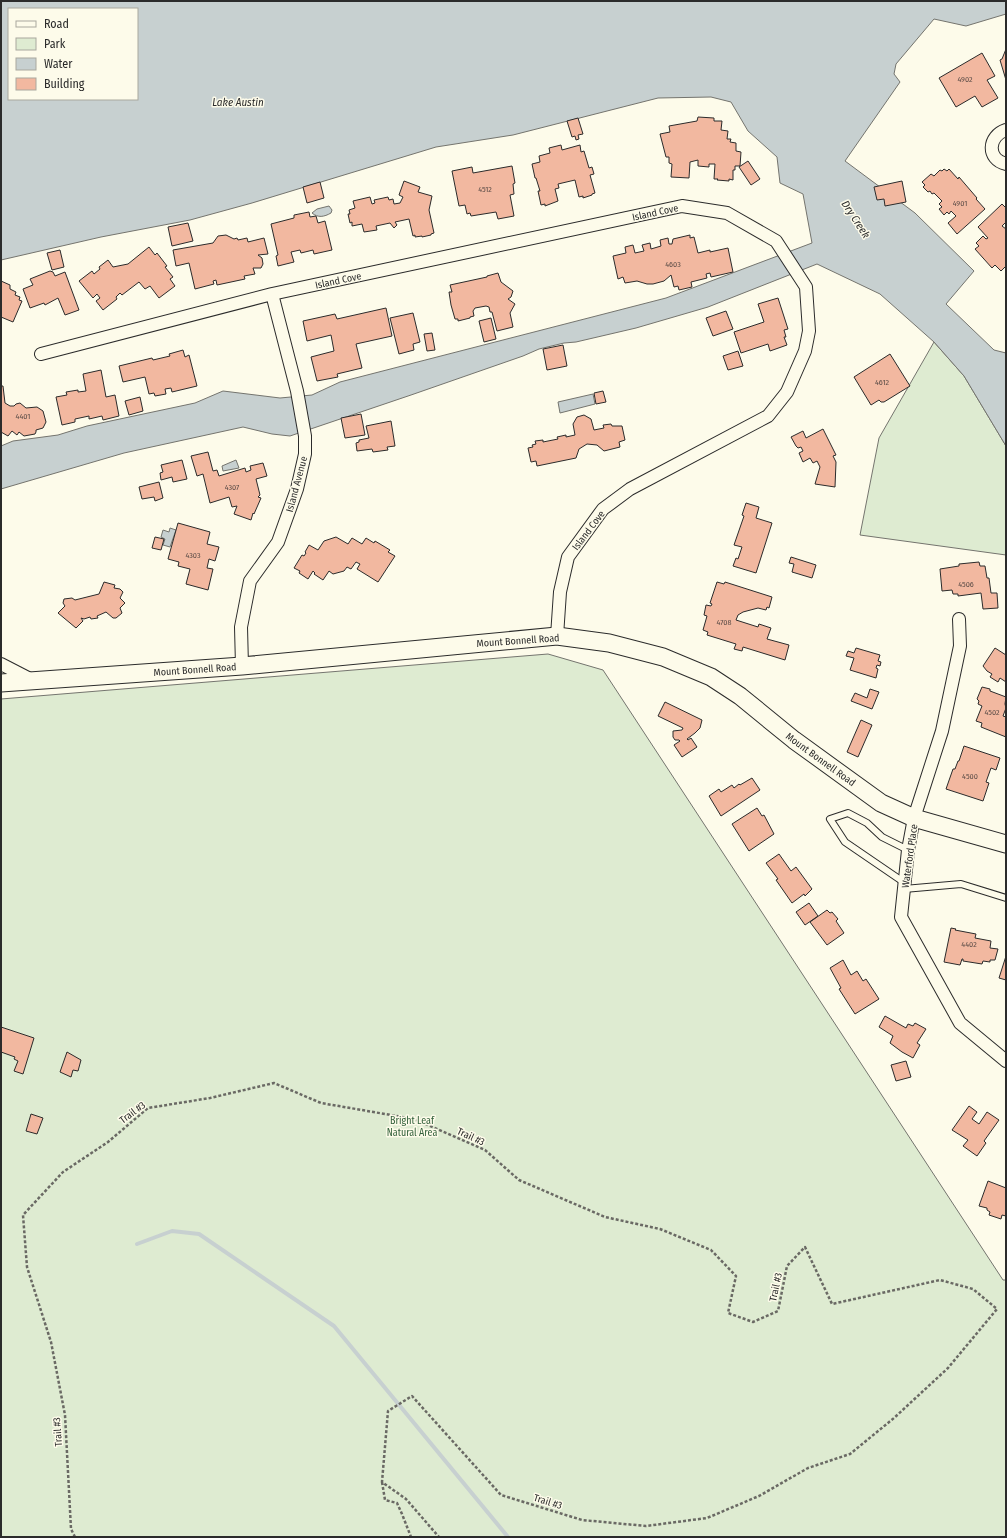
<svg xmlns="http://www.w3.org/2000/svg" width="1007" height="1538" viewBox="0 0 1007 1538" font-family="'Fira Sans Condensed',sans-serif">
  <rect width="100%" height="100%" fill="#fdfbea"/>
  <path fill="#deebd1" stroke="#74746e" d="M934 342 964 376 1006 446V555L860 535 879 438Z
    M548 654 603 670 1003 1280H1006V1537H1V699Z"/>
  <path fill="#c7d0d0" stroke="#74746e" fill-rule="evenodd" d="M1 1H1006V14L966 26 934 19 896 64 894 74 900 82 845 161 915 213 974 271 946 304 994 350 1006 353V446L964 376 934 342 880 294 817 264 708 307 636 328 576 342 564 343 539 349 523 356 411 395 290 436 272 434 243 427 124 453 1 489V446L13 441 58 435 87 426 195 403 223 391 280 398 312 395 340 382 666 298 812 243 803 194 780 183 777 157 748 131 731 102 711 97 658 98 513 135 436 147 252 203 190 220 101 237 1 260ZM9 9H137V99H9Z
    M329 206 332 210 331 213C324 217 318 218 312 213L317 209Z
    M593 394 595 404 560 413 558 402Z
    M236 460 239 468 223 471 222 466Z
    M170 528 176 530 170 547 163 545 165 539 161 537 163 530 169 532Z"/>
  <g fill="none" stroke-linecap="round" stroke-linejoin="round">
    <path stroke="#c7d0d0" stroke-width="4" d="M137 1244 172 1231 199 1234 334 1326 508 1537"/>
  </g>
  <path fill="#f2b8a0" stroke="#2b2b2b" d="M1006 49V80L1000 60 1002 59Z
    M982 53 995 76 987 80 998 98 982 107 975 96 956 107 939 78Z
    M698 117 714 118V121H722L721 130 728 131 727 139H731L730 142 736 143V151L741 152 740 166H735V170H733V180L729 179V181L717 180 718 179H714L715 164H709V167L698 166V160L690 162 689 178 671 177 672 164 669 163V157H666L660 134 670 132 669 126 697 121Z
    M578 118 583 134 578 135 579 139 576 140 575 136 572 137 567 121Z
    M561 145 562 150 580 145 581 152 584 151 589 168 592 167 594 174 590 175 595 193 592 194V195L583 198V196L579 197 575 180 558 184 559 188 555 189 558 201 545 206V204L541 205 538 191H540L536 178H535L532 164 540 162 539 156 550 153 549 148Z
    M748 161 760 179 751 185 739 167Z
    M512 166 515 183 513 184 514 194 510 195 514 216 498 219 496 212 471 216 470 213 467 214 465 205 459 206 452 171 472 167 473 173Z
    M944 169 947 171 949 169 958 179 959 177 977 198 976 199 985 209 957 234 948 223 956 216 951 211 949 214 947 212 944 215 939 209 942 207 939 204 942 201 934 193 932 194 930 191 928 192 923 187 925 185 922 182 931 174 934 176 940 170 942 171Z
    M404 181 420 187 418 192 432 196 429 210 434 233 431 234V235L422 237V236L415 237V235L413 236 409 219 395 222 397 225 394 228 390 223 376 226 377 230 364 232 362 224 352 226V222L350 223 348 214H350L349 210 355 208 353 201 370 197 372 204 375 203 374 200 388 197 389 200 393 199 394 204 400 203 403 197 399 195Z
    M902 181 906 202 885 206 884 199 877 200 874 187Z
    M320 182 324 198 307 203 303 187Z
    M1002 204 1006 208V222L1002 226 1006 229V266L1001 271 995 265 992 268 975 249 979 246 976 243 983 236 986 239 988 238 978 227Z
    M309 212 310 217 316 216 318 223 325 221 332 250 314 254 313 250 301 253 300 250 291 252 294 262 278 266 276 256 278 255 271 224 294 218V215Z
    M188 223 193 241 172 246 168 227Z
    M226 235 234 239 237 238 238 240 247 238 248 242 264 238 268 254 258 255 262 258 263 264 261 268H253L255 274 244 276 245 279 217 285 216 280 213 281 214 284 195 289 189 263 176 266 173 250 213 243 218 236Z
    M690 235V238L694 237 698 253 710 250V252L728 248 733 272 711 277 710 273 706 274 707 278 691 282 692 287 679 290 678 286 674 287 671 275 664 281 653 284H647L637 281 625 283 623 277 618 279 613 256 626 253 625 247 633 245 635 253 644 251 642 245 650 243 651 249 661 246 660 240 668 238 669 244H672L673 239Z
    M149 247 155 255 157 253 167 266 165 267 173 277 170 279 175 286 159 298 150 286 145 289 139 282 122 295 120 293 116 297 117 299 103 310 96 301 100 298 97 294 93 298 79 281 92 271 94 274 100 269 99 267 108 260 113 267 128 264Z
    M60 250 64 267 52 270 47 253Z
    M50 271 53 272 55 276 65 272 79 310 65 315 58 298 45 305 44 303 30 308 23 289 33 285 30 279Z
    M498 273 501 282 513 291 511 297 508 299 515 304 510 313 513 327 497 331 492 312H490L489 307 486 306 475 308 473 311 474 316 470 317V318L458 321V319H455L451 305 449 292H452L450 285 487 277V276Z
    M1 281 10 285V289L16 292 15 295 20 297 19 300 22 301 13 322 1 317Z
    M778 298 788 329 784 330 786 337H784L787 345 770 351 768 344 741 353 734 332 764 322 758 304Z
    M386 308 392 336 356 344 362 368 337 374 338 377 317 381 311 357 334 351 331 335 307 341 303 321 335 314 337 319Z
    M726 311 733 329 713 336 706 318Z
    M413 313 420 342 413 344 414 350 399 354 390 318Z
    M491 318 496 339 484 342 479 321Z
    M432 333 435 350 427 351 424 334Z
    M563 345 567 366 547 370 543 349Z
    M183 350 185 357 189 355 197 386 172 392 171 388 165 389 166 394 155 396 154 393 149 394 145 377 123 382 119 366 152 358 153 360 170 356 169 354Z
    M738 351 743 366 728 370 723 356Z
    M890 354 910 386 884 402H881L879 400 871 405 854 377Z
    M101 370 106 397 115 395 119 416 103 420 102 416 89 419V416L75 419V422L62 425 56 397 67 395 66 392 78 390V392L86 391 83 374Z
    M1 386H3L5 403 10 406H14L16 404 20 403 26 408 37 407 43 411 46 422 43 428 36 430V432L35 434 24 436 19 432 17 435 12 431 8 436 1 432Z
    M603 391 606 402 596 404 594 393Z
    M140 397 143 411 129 415 125 401Z
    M361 414 365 435 345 438 341 418Z
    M584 415 591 419 594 430 604 428 603 425 611 424 612 426H622L625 440 619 442 620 447 604 451 597 445 587 444 579 449 576 458 537 466 536 461 531 462 528 448 533 447 532 445 536 444 535 441 543 440V442L558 439 557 437 566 435V437L575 435 573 424 577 417Z
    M391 421 395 446 387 447 388 450 373 452 372 449 357 451 356 443 359 442V440L369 438 366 426Z
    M823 429 836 455 833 456 836 462 835 487 815 484 820 467 817 461 813 463 810 458 803 462 799 453 803 451 801 447 798 448 796 446 791 437 803 431 806 438Z
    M208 452 213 471 217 470 219 476 245 468 246 472 251 470 250 466 263 463 267 476 256 479 260 495 258 497 261 498 254 514 253 513 251 520 234 514 237 506 232 507 229 497 210 503 203 474 197 476 191 456Z
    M182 460 187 479 173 482 172 477 161 480 160 473 163 472 161 465Z
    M159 482 163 498 155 501 154 497 142 499 139 487Z
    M746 503 759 507 756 518 772 523 756 573 733 566 736 558 738 559 742 547 734 545 744 516 742 515Z
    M178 523 210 532 207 544 219 547 215 561 209 559 207 568 213 569 208 590 186 584 190 569 178 566 179 562 168 559Z
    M155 537 164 539 161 550 152 548Z
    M336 537 348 544 352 538 362 544 366 538 374 543 375 541 390 550 388 552 395 556 378 582 357 569 360 564 356 562 351 569 347 567 344 571 333 574 329 571 323 580 314 574 315 573 313 571 308 579 299 573 300 571 294 568 302 555 304 556 306 553 305 552 309 545 318 550 324 541Z
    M791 557 816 565 812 578 792 572 794 564 789 563Z
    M979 562 980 566H985L987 578H989L991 593H997L998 608 983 609 981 593 958 596V594H953L952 590 942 591 940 569 959 566V564Z
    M104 582 115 585 114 588 120 589 123 592 120 598 125 603 120 608 122 613 116 618H113L106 612 97 616 98 618 91 619 90 617 84 619 81 618 83 621 76 628 58 613 65 606 63 603 64 599 72 598 75 600 99 594Z
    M717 582 724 584 725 582 772 597 769 608 767 607 766 610 758 608 743 612 738 615 736 620 758 627 759 624 771 628 767 639 789 645 785 660 743 647 742 651 734 649 736 644 707 635 708 632 703 630 707 616 704 615 706 605 711 606 712 604 710 603Z
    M856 648 880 655 878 661 881 662 880 666 877 665 876 668 878 669 876 678 850 670 854 658 846 656 848 651 854 653Z
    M995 648 1006 655V682L1000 678 998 682 990 677 992 674 987 671 983 666Z
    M982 687 990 689V691L1006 697 1005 704 1006 708 1003 716 1006 717V737L981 727 982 723 976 721 982 706 978 704 979 701 977 699Z
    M870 689 879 692 872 709 851 701 855 693 867 698Z
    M665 702 702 720 700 728 695 733 687 739 688 740 691 738 697 747 682 757 674 745 680 741 679 740H675L673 737V731L682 730 683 728 658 716Z
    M861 720 872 725 858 757 847 752Z
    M964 746 1000 758 996 770 991 768 986 782 989 783 983 801 946 789 953 769H955L958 761H959Z
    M752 778 760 790 721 816 709 796 719 789 721 792 732 785 734 788 739 784 740 785Z
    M757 808 762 816 764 815 774 834 749 851 732 824Z
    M779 854 791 871 796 867 812 889 805 896 804 894 792 903 776 880 778 879 766 863Z
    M809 903 818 916 805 925 796 912Z
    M827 910 830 913 832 912 838 919 836 921 844 933 827 945 810 922Z
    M951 928 956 929 955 930 976 934 975 938 991 941 990 948 998 949 995 960H990V962L983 961 982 964 963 961V959H962L960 965 944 962Z
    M1006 956V980L999 978Z
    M843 960 851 975 857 971 863 981 866 979 879 999 855 1014 839 989 841 988 830 968Z
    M885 1016 906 1028 908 1024 913 1026 915 1023 926 1029 917 1043 920 1045 913 1058 902 1052 890 1043 893 1036 879 1027Z
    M1 1027 34 1038 23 1074 14 1071 18 1061 14 1059 15 1057 1 1052Z
    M67 1052 81 1060 78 1071 73 1070 71 1077 60 1072Z
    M906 1061 911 1077 896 1081 891 1065Z
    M969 1106 977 1112 972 1119 979 1124 987 1112 999 1120 984 1141 986 1143 977 1156 963 1146 968 1140 952 1130Z
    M31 1114 43 1118 37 1134 26 1131Z
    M988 1181 1006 1188V1216L1002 1215 1001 1219 989 1215 990 1212 987 1210V1208L979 1206Z"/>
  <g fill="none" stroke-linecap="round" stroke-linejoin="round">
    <defs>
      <path id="lane" d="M905 883 845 842 830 819 848 813 867 823 882 837 908 850
        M904 889 961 884 1006 898"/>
      <path id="street" d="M1006 130C988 136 986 159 1006 164
        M41 354 272 294 682 206 727 213 776 241 806 287 809 331 805 351 787 392 768 416 630 489 603 509 568 557 560 592 557 636
        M959 619 960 646 942 731 914 818 908 850 901 917 960 1023 1006 1061
        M1 664 32 680
        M242 666 241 627 250 581 278 542 297 489 305 454V436L297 391 272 294"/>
      <path id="secondary" d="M1 683 242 666 557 636 609 643 663 657 711 677 740 696 794 740 881 803 914 818 1006 844"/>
    </defs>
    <use href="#lane" stroke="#2b2b2b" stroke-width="8"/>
    <use href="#street" stroke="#2b2b2b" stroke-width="14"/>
    <use href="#secondary" stroke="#2b2b2b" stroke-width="19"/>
    <path stroke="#6a6964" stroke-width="2.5" stroke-dasharray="3 2" stroke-linecap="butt" d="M382 1482 385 1500 397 1503 402 1514 411 1537
      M75 1537 71 1529 65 1415 51 1342 27 1267 23 1215 63 1172 108 1142 148 1108 210 1098 274 1083 321 1103 414 1119 485 1150 519 1180 605 1217 660 1229 711 1250 736 1276 728 1313 753 1322 778 1311 787 1266 805 1247 832 1304 940 1280 973 1289 997 1309 948 1368 894 1418 850 1454 808 1468 759 1496 707 1518 646 1526 582 1520 501 1495 412 1396 388 1411 382 1482 406 1499 439 1537"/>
    <use href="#lane" stroke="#fdfbea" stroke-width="6"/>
    <use href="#street" stroke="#fdfbea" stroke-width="12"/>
    <use href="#secondary" stroke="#fdfbea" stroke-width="17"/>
  </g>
  <g text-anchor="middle" stroke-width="3" stroke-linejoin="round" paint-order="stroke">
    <g font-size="8" fill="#5d4e48">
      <text x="965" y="82">4902</text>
      <text x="485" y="192">4512</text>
      <text x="960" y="206">4901</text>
      <text x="673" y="267">4603</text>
      <text x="882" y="385">4612</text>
      <text x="23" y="419">4401</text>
      <text x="232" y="490">4307</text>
      <text x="193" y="558">4303</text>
      <text x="966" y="587">4506</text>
      <text x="724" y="625">4708</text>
      <text x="992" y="715">4502</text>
      <text x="970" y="779">4500</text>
      <text x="969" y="947">4402</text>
    </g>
    <g font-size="10" fill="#2b2b2b" stroke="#fdfbea">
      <text transform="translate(655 212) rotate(-12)" y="4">Island Cove</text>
      <text transform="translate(338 280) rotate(-12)" y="4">Island Cove</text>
      <text transform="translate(296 484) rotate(-75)" y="4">Island Avenue</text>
      <text transform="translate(588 530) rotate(-53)" y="4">Island Cove</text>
      <text transform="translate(518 640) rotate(-4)" y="4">Mount Bonnell Road</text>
      <text transform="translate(195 669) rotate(-4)" y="4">Mount Bonnell Road</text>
      <text transform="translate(821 759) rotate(36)" y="4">Mount Bonnell Road</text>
      <text transform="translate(909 856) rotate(-82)" y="4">Waterford Place</text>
      <text transform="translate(132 1112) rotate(-37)" y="4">Trail #3</text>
      <text transform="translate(471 1136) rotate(25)" y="4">Trail #3</text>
      <text transform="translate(775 1287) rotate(-78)" y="4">Trail #3</text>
      <text transform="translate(57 1432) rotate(-94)" y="4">Trail #3</text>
      <text transform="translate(548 1501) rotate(17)" y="4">Trail #3</text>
    </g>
    <g font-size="10" fill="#34623c" stroke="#fdfbea">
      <text x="412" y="1124">Bright Leaf<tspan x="412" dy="12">Natural Area</tspan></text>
    </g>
    <g font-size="11" font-style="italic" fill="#2b2b2b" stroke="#fdfbea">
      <text x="238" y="106">Lake Austin</text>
      <text transform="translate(856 219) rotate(57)" y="4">Dry Creek</text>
    </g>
  </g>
  <rect width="1007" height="1538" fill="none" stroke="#2b2b2b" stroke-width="4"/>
  <rect x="8" y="8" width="130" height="92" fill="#fdfbea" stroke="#a9a89e"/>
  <rect x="16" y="21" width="20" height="6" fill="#fdfbea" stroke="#a9a89e"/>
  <text x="44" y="28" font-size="12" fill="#2b2b2b">Road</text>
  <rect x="16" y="38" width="20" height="12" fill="#deebd1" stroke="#a9a89e"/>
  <text x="44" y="48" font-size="12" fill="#2b2b2b">Park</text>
  <rect x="16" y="58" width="20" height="12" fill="#c7d0d0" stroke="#a9a89e"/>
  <text x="44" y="68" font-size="12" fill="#2b2b2b">Water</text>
  <rect x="16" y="78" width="20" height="12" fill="#f2b8a0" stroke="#a9a89e"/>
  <text x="44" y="88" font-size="12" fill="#2b2b2b">Building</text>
</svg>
